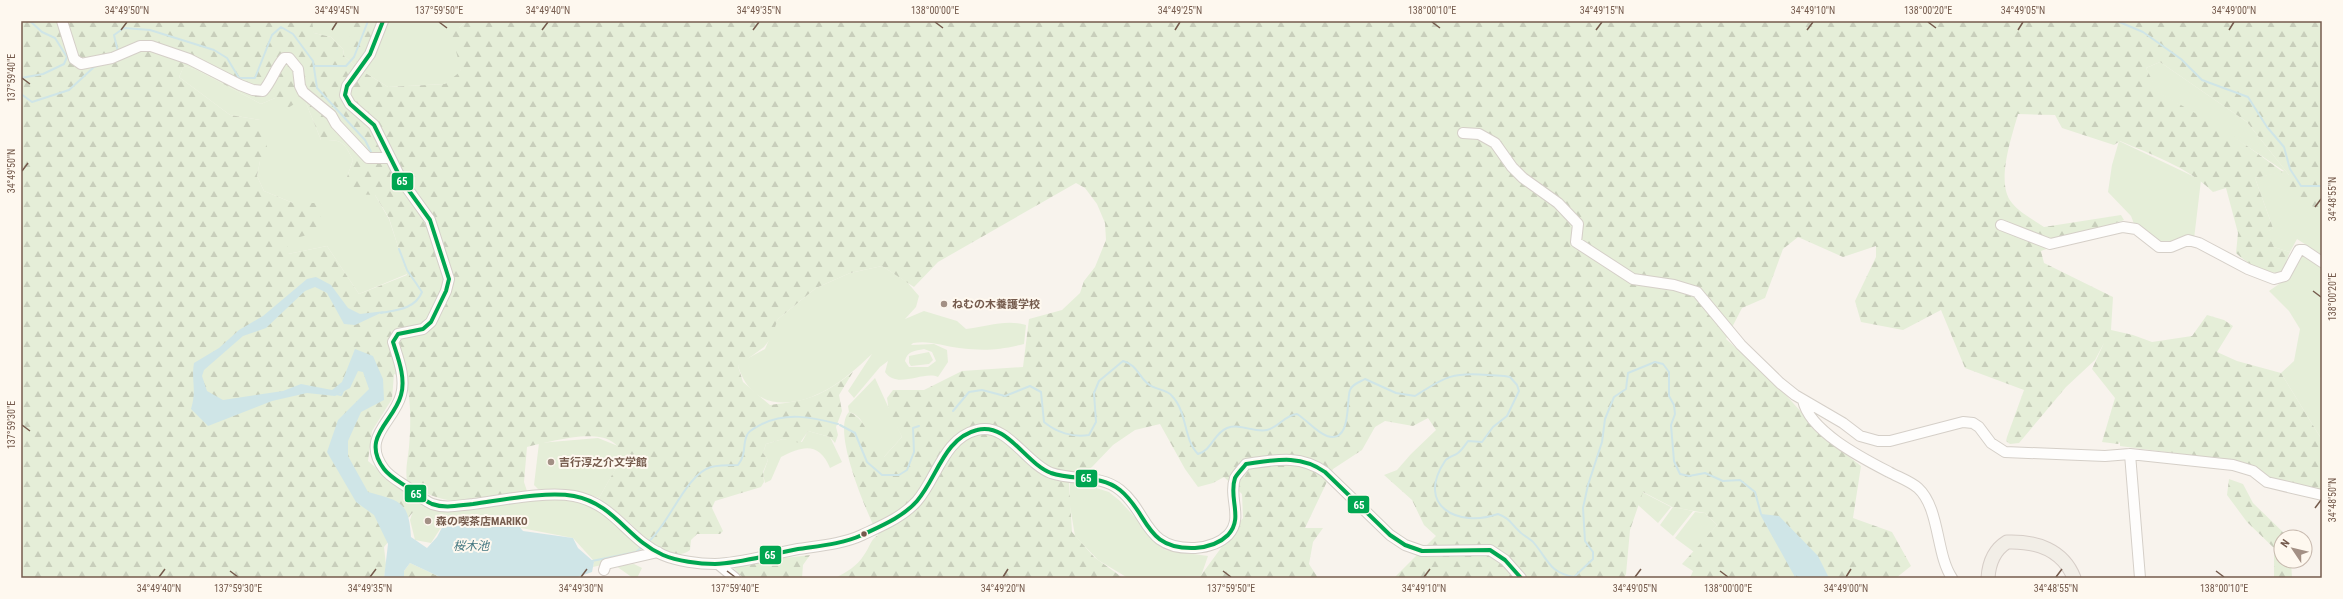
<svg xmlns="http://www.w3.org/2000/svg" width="2343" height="599" viewBox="0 0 2343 599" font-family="'Roboto Condensed','Noto Sans JP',sans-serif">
  <defs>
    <pattern id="forest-firs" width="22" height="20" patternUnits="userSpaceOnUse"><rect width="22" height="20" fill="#e5eed8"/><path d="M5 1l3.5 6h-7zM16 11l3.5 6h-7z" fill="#c8cebb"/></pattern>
  </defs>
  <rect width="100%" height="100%" fill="#f8f3ed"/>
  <path fill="#e5eed8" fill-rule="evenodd" d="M307 21H466L459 28 461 73 445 84 388 87 359 69 344 56 343 49 331 37 314 33Z
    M2160 62 2247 122 2289 175 2322 210V255L2297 239 2290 252 2274 247 2266 232 2273 228 2255 178 2284 171 2220 128 2157 92 2146 68Z
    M184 66 197 70 261 104 275 98H304L321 140C343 140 343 141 353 160L347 177 375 195 389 219 407 274 359 294 327 246 288 254 287 240 322 203H293L264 191 257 176 260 161V120L230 115 179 77Z
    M2119 141 2201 180 2194 239 2171 247 2151 242 2136 229 2131 216 2108 192 2112 165Z
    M2302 255 2322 266V375L2320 379 2322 381V440L2281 373 2294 361 2300 329 2289 311 2269 291 2289 277 2297 259Z
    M882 266 907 282 919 296 916 307 905 319 924 311 957 321 966 329C987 327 1005 319 1026 325L1024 344C999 350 985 351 959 348 943 346 929 340 913 343L911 345 934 344 947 350 948 362 938 377C924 370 897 390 885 372L888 361 880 367 854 398 848 391 872 354C858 367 844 380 828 389 793 409 752 411 738 366L743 361 765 349 778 319 816 288 850 273ZM924 349 932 352 936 361 928 367H909L905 361C907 351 915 351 924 349Z
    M929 352 933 360 929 364 911 366 909 363V356Z
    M875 378 902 437 883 458 869 447C868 433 864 416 849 412L848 406Z
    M808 431 830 437 842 462 830 468C819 441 802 446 781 457L771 480 765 483 763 474 768 460 763 453 766 444 783 439 802 442Z
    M598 438 618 446 624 454 599 498 584 493 538 489 534 485 539 443Z
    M392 482 443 511 571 496 599 504 658 552 593 567 594 561 573 538 521 528 509 515H466L446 520 431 543 415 540 410 520 413 511Z
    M1077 482 1109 492 1120 501 1165 550 1208 556 1201 576 1128 578 1098 560 1075 536 1070 506V483Z
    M1642 492 1671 507 1658 523 1638 505Z
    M1673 507 1693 511 1673 536 1660 525Z
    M1695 512 1705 513 1717 525 1694 552 1675 538Z
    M634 564 642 568 637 578H633L616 566Z"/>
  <path fill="url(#forest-firs)" fill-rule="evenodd" d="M21 21H312L314 33 331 37 343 49 344 56 359 69 388 87 445 84 461 71 451 31 459 28 466 21H2322V210L2288 197 2289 175 2247 122 2160 62 2146 68 2158 92 2225 130 2283 172 2255 178 2273 228 2267 232 2274 247 2290 252 2283 271C2268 278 2247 263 2236 253L2238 233 2226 188 2213 192C2188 167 2152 155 2120 141L2114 145 2062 128 2055 115 2018 114C2012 136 1995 184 2012 203 2020 213 2034 220 2044 227L2121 215 2124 220 2041 251 2044 263 2113 297 2111 330 2133 335 2152 342 2192 336 2207 315 2224 320 2233 326 2217 352 2237 361 2281 373 2322 440V495L2290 488 2249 469 2196 456 2120 446V442L2118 444 2102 442 2115 398 2092 369 2104 343 2095 360 2066 387 2019 443 2010 444 2006 441 2007 437 2024 390 1965 368 1941 310 1903 330 1861 322 1855 301 1876 257V246L1843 257 1798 237 1783 249 1765 298 1742 308 1726 339 1772 380 1825 438 1861 466 1853 518 1892 532 1911 566 1896 578H1690L1693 571 1682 564 1717 525 1705 513 1672 507 1643 492 1630 530 1626 574 1624 578H1394L1436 536 1424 525 1412 500 1384 475 1397 470 1411 454 1436 430 1428 418 1413 426 1385 421 1375 427 1362 450 1333 469 1305 528H1323L1313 542 1309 564 1318 578H1199L1243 518 1242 494 1224 477 1213 483 1198 487 1185 469 1160 424 1135 430 1113 445 1092 467 1069 482 1072 532 1094 557 1123 578H835C847 572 857 566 864 555 870 547 870 540 878 535 867 513 831 430 849 412 863 418 869 431 870 446L884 457 902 437 889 412 887 398 893 390H924L962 371 1023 367 1029 319 1062 310 1080 293 1084 281 1095 267 1106 240 1105 223 1097 204 1085 188 1076 183 938 262 914 287 882 266 850 273 816 288 778 319 771 338 764 347 738 366 743 382 770 405C810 400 820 397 853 372L839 395 842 411 836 427 838 435 835 443 830 437 808 431 800 443 783 439 766 444 763 453 768 460 763 472 764 482 761 487 715 501 712 508 723 531 720 534H697L691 540 690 550C668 567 638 529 623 517 615 511 606 505 599 498L622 457C616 421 551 442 527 447L524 482 527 491C498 504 458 507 428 494 420 491 413 485 407 481 405 468 408 459 409 447 411 423 411 401 406 378L394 374 392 399 372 431 368 461 391 480 414 511 384 547 386 565 384 578H21ZM184 66 197 70 261 104 275 98 283 111 304 98 321 140C343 140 343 141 353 160L347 177 350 194 375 195 389 218 407 275 359 294 327 246 288 254V240L319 232 322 203H293L264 191 257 176 260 161 269 155 260 120 230 115 179 77Z
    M355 21H380L361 65C339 49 349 44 355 21Z
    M2229 479 2243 484 2253 503 2287 536 2281 537V561H2291L2292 578H2274V548L2247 522 2227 495Z
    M810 555 803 565 802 578H743L732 566 751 562Z
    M410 563 442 578H404V571Z"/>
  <path fill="#cfe5e7" d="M316 277 331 285 348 308 360 314 385 311 355 325 344 324 327 293 315 287 305 291 266 328 243 336 204 370 202 376 207 391 223 400 283 391 301 384 332 390 342 382 355 349 373 356 383 379 384 400 361 412 348 441V456L368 492C400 501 409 501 411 537L427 548 437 537 446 520 466 515H510L523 531 573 538 578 548 594 562 592 572 575 578H442L410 563 404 571V578H384L388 544 374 515 356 502 327 452 338 420 369 389 363 372 358 371 350 388 335 396 307 393 272 401 208 426 191 409C197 390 191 381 194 363L219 348 239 330 263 316 307 279Z
    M1761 514 1779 516 1818 556 1829 578H1801L1795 575Z"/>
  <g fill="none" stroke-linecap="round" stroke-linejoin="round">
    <path stroke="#cfe5e7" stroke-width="2" d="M2117 21 2143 32 2181 59 2202 80 2248 97 2267 127 2284 147 2290 169 2301 186H2322
      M118 52 114 35 124 28 150 30 214 50 227 58 239 78H255L272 35 281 27 293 34 313 61 317 88 365 140 371 152
      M314 66H346L354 57 368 21
      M21 78 43 74 64 64 67 57 55 38 42 32 30 21
      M21 94 32 102 69 90 94 67 100 65
      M381 313C397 310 415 309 422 292L407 270 399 249
      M336 394 341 395 343 391
      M953 411 969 392 982 390 1005 396 1030 386 1041 392 1044 422C1056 432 1073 438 1089 435L1096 422 1094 393 1099 381 1123 361C1137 365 1137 374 1147 383 1154 390 1167 389 1172 396 1188 413 1183 439 1198 454 1212 450 1214 433 1227 428 1241 423 1254 433 1267 430 1279 427 1285 415 1297 414 1307 420 1316 432 1327 436 1352 444 1346 401 1350 390 1352 384 1360 382 1365 379L1396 393 1415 396C1445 377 1451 372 1488 375 1496 376 1502 375 1510 377L1517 385 1519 391 1507 416 1493 427 1482 442 1468 441C1465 445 1462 450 1458 453 1454 456 1448 457 1445 461 1415 506 1458 528 1498 514 1511 519 1510 523 1519 531 1523 536 1530 538 1534 543 1549 561 1549 572 1574 577L1593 559V552L1585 541 1583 508 1588 485 1602 442 1605 419 1614 397 1626 389 1628 373 1655 362 1663 364 1669 372V396L1674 405 1675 414 1671 425 1674 461 1680 474 1689 476 1705 473 1723 481 1740 480 1755 492 1761 514 1795 575V578
      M840 425 855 433 867 462 882 475H899L907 470 914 452 913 428 919 426
      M648 542C668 526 686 474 711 467 719 465 729 465 738 465 747 453 742 446 747 435 749 430 757 427 762 424 787 412 812 417 838 424
      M592 561 636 552 643 546"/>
    <defs>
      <path id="minor" d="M62 21 74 59 81 64 112 58 140 46H151L189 59 240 85 253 90 263 91C272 81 275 68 284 58H289L298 69 300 86 303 92 331 115 336 124 368 158H389
        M383 21 370 54 347 86 345 95 350 104 374 125 402 181 430 220 449 279 446 291 431 322 423 329 398 334 393 342C398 358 406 378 401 395 394 422 360 437 384 469 390 477 400 482 407 487 415 493 423 500 432 504 446 509 460 505 473 504 503 500 546 491 574 496 615 504 628 540 663 555 677 561 699 564 715 564 743 563 771 554 798 549 818 546 843 544 862 535 881 526 903 517 917 501 937 478 944 438 977 430 1007 422 1025 463 1051 473 1074 481 1100 474 1120 490 1149 513 1144 550 1195 548 1208 547 1219 544 1228 535 1244 518 1228 498 1235 478 1237 474 1243 468 1246 464 1275 460 1300 454 1325 472L1390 535 1405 545 1422 551 1490 550 1505 560 1521 578
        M1463 133 1479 134 1495 143 1512 167 1523 178 1558 203 1578 224 1576 242 1633 279 1674 285 1697 292 1741 345 1780 383 1795 395 1843 423 1860 436 1878 441H1890L1963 422 1973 423 1979 427 1991 443 2005 452 2105 456 2130 454 2233 465 2253 471 2267 482 2322 495
        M2001 225 2050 244 2123 227 2136 229 2159 247H2171L2188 240 2199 243 2248 269 2274 279 2285 276 2299 250H2304L2322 262
        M1803 400C1809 431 1862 458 1889 472 1898 477 1910 481 1918 488 1940 508 1936 555 1952 578
        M2130 454 2140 578
        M718 564 735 578
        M604 570 606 564 658 552"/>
      <path id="major" d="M1988 578C1989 562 1994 550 2007 542 2036 541 2063 550 2074 578"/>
    </defs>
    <use href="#minor" stroke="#d5cfc8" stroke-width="12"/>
    <use href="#major" stroke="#d6cdc7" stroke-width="15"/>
    <use href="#minor" stroke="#fefdfc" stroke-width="10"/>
    <use href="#major" stroke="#f2eee7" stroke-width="13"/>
    <defs>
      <path id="bus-1" d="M383 21 370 54 347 86 345 95 350 104 374 125 402 181 430 220 449 279 446 291 431 322 423 329 398 334 393 342C398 358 406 378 401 395 394 422 360 437 384 469 390 477 400 482 407 487 415 493 423 500 432 504 446 509 460 505 473 504 503 500 546 491 574 496 615 504 628 540 663 555 677 561 699 564 715 564 743 563 771 554 798 549 818 546 843 544 862 535 881 526 903 517 917 501 937 478 944 438 977 430 1007 422 1025 463 1051 473 1074 481 1100 474 1120 490 1149 513 1144 550 1195 548 1208 547 1219 544 1228 535 1244 518 1228 498 1235 478 1237 474 1243 468 1246 464 1275 460 1300 454 1325 472L1390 535 1405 545 1422 551 1490 550 1505 560 1521 578"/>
    </defs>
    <use href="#bus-1" stroke="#fef8ef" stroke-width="7"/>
    <use href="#bus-1" stroke="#00a651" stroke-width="4"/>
  </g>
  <path fill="none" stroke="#755b4d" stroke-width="1.5" d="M439 22 447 28M935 22 943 28M1432 22 1440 28M1928 22 1936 28M121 30 127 22M332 30 337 22M542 30 548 22M753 30 759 22M1175 30 1180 22M1596 30 1602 22M1807 30 1813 22M2018 30 2023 22M2229 30 2234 22M22 78 30 84M22 171 28 163M2315 207 2321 199M2313 291 2321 297M22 425 30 431M2315 508 2321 500M230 571 238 577M727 571 735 577M1223 571 1231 577M1720 571 1728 577M2216 571 2224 577M159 577 165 569M370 577 376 569M581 577 587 569M1003 577 1008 569M1424 577 1430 569M1635 577 1641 569M1846 577 1851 569M2056 577 2062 569"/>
  <g fill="#a39085" stroke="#fef8ef" stroke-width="1.5">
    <circle cx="944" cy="304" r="4"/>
    <circle cx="551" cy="462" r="4"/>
    <circle cx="428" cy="521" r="4"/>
  </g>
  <circle fill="#755b4d" stroke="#fef8ef" stroke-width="1.5" cx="864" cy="534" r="3.5"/>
  <g text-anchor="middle" stroke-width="4" stroke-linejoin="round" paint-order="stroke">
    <g font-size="11" font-weight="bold" fill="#755b4d" stroke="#fef8ef" text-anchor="start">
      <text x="952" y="308">ねむの木養護学校</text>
      <text x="559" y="466">吉行淳之介文学館</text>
      <text x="436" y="525">森の喫茶店MARIKO</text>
    </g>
    <g font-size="12" font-style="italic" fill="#447781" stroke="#fef8ef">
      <text x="471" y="550">桜木池</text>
    </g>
  </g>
  <g stroke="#fef8ef" stroke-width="1.5">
    <rect x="391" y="172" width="23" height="19" rx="4" fill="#00a651"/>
    <rect x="1075" y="469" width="23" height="19" rx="4" fill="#00a651"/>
    <rect x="404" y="484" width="23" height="19" rx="4" fill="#00a651"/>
    <rect x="1347" y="495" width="23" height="19" rx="4" fill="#00a651"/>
    <rect x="759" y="545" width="23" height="20" rx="4" fill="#00a651"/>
  </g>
  <g font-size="11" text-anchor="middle" font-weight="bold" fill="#fff">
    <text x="402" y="185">65</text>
    <text x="1086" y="482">65</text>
    <text x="416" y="498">65</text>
    <text x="1359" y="509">65</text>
    <text x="770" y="559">65</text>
  </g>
  <rect width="2343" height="599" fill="none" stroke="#fef8ef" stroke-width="44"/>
  <g transform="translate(2293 549) rotate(305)"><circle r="19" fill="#fef8ef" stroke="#c7b9ae"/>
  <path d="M0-3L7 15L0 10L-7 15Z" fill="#a39085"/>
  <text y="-6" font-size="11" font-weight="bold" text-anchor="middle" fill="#755b4d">N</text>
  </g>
  <rect x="22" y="22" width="2299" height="555" fill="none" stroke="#755b4d" stroke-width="1.5"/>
  <g font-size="10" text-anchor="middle" fill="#755b4d">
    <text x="127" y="14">34°49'50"N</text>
    <text x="337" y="14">34°49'45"N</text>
    <text x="439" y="14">137°59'50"E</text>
    <text x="548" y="14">34°49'40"N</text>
    <text x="759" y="14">34°49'35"N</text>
    <text x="935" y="14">138°00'00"E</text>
    <text x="1180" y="14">34°49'25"N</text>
    <text x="1432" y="14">138°00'10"E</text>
    <text x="1602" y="14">34°49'15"N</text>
    <text x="1813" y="14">34°49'10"N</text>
    <text x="1928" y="14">138°00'20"E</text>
    <text x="2023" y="14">34°49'05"N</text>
    <text x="2234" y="14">34°49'00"N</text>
    <text transform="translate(11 78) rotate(-90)" y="4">137°59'40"E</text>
    <text transform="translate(11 171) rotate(-90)" y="4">34°49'50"N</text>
    <text transform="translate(2332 199) rotate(-90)" y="4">34°48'55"N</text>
    <text transform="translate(2332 297) rotate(-90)" y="4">138°00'20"E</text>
    <text transform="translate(11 425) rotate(-90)" y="4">137°59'30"E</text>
    <text transform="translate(2332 500) rotate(-90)" y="4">34°48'50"N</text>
    <text x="159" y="592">34°49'40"N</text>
    <text x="238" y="592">137°59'30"E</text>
    <text x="370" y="592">34°49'35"N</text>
    <text x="581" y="592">34°49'30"N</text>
    <text x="735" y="592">137°59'40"E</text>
    <text x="1003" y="592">34°49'20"N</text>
    <text x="1231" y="592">137°59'50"E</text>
    <text x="1424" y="592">34°49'10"N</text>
    <text x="1635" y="592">34°49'05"N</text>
    <text x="1728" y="592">138°00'00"E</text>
    <text x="1846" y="592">34°49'00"N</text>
    <text x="2056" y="592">34°48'55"N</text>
    <text x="2224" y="592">138°00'10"E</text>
  </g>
</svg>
